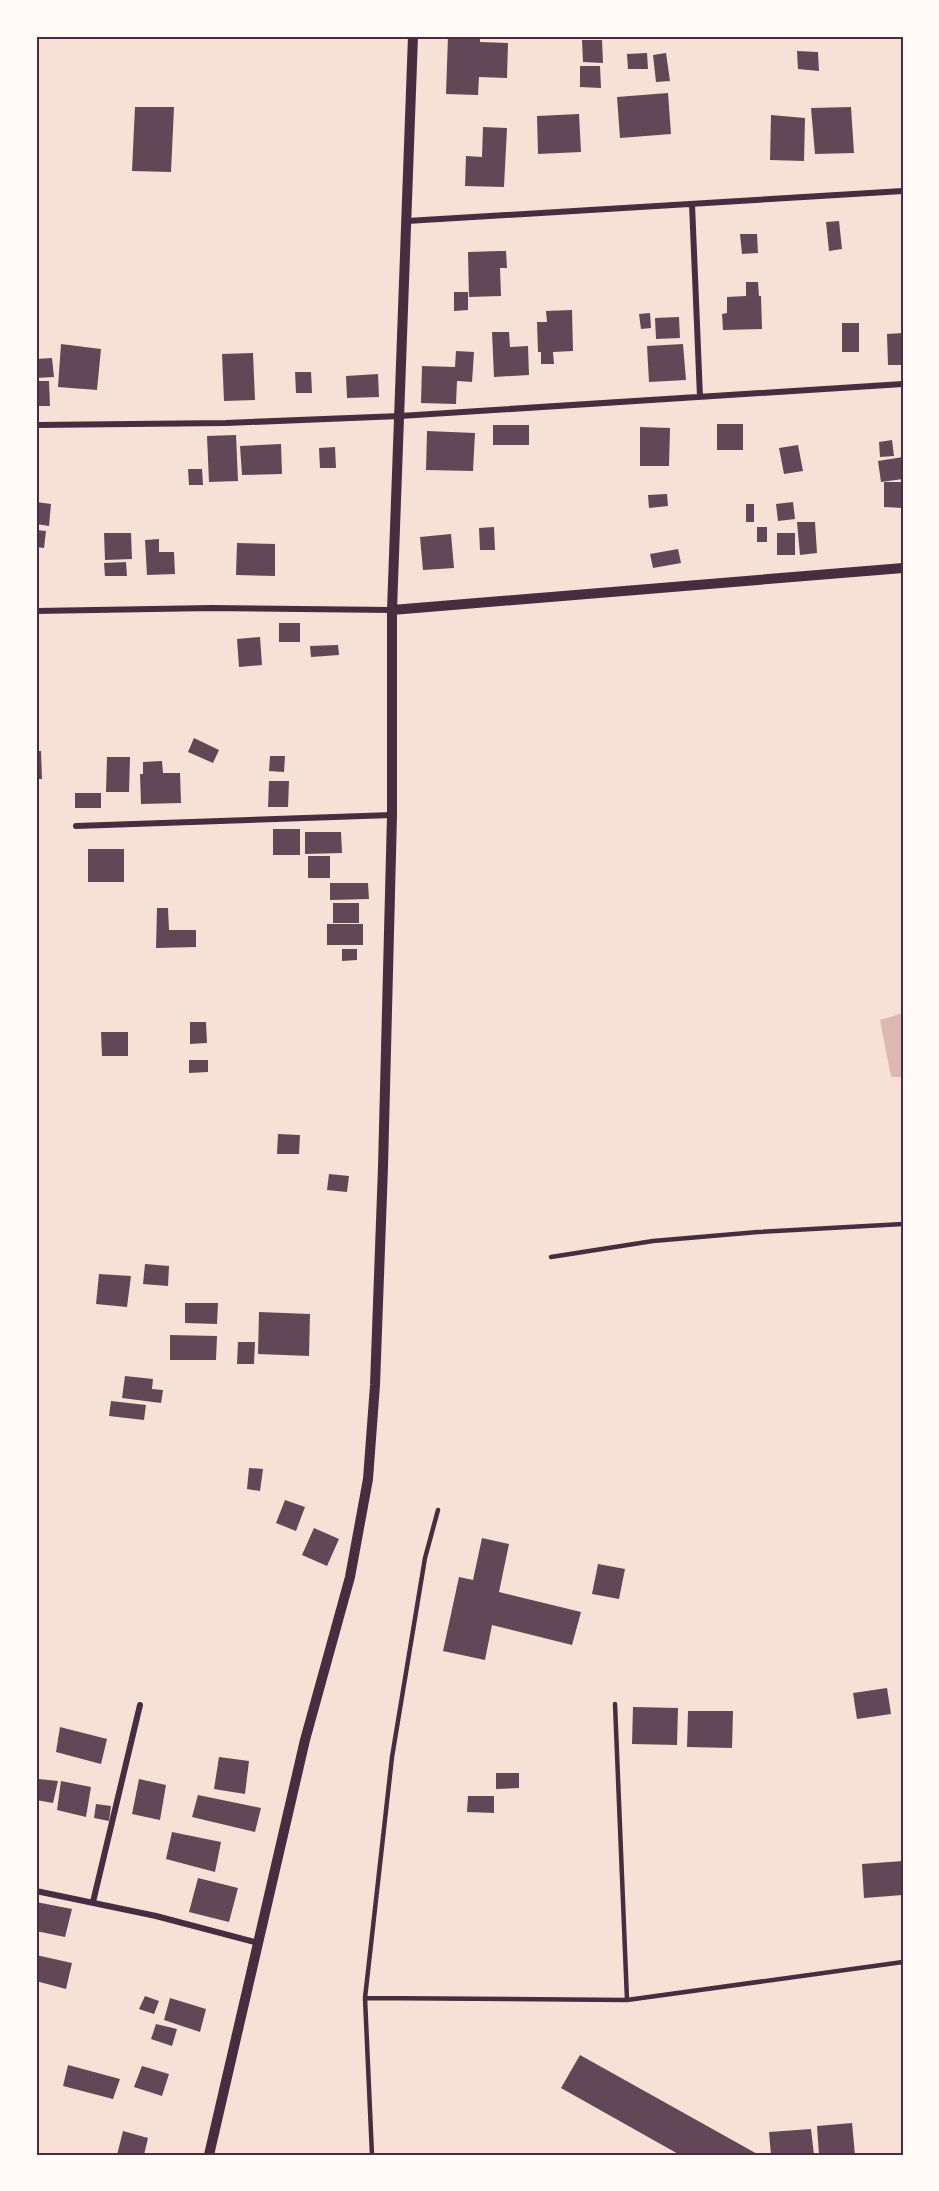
<svg xmlns="http://www.w3.org/2000/svg" width="939" height="2191" viewBox="0 0 939 2191" font-family="Arial,sans-serif">
  <rect width="100%" height="100%" fill="#f7e1d7"/>
  <path fill="#dcb8b0" d="M903 1013V1077H891L880 1020Z"/>
  <path fill="#644757" d="M448 36H480V42L508 43 507 78 479 77 478 95 446 94Z
    M582 40H602L603 63 583 62Z
    M797 51 818 52 819 71 798 69Z
    M647 53 648 69H628L627 54Z
    M666 53 670 81 656 82 653 55Z
    M580 66H600L601 88 580 87Z
    M668 93 671 134 620 138 617 97Z
    M135 107H174L171 172 132 171Z
    M851 107 854 153 815 154 811 108Z
    M579 114 581 152 538 154 537 116Z
    M771 115 805 118 804 161 770 160Z
    M483 127 507 128 504 187 465 186 466 156 482 157Z
    M839 221 842 249 829 251 826 222Z
    M740 234H757L758 253 742 254Z
    M499 251H506L507 268H500L501 296 469 297 468 252Z
    M746 282H758L759 296H761L762 329 723 330 722 314 727 313V297L746 296Z
    M454 292H468V310L454 311Z
    M572 310 573 351 553 352 554 364H541V352H538L537 322H547L546 311Z
    M650 313 651 328 641 329 639 314Z
    M679 317 680 338 656 339 655 318Z
    M842 323H859V352H842Z
    M492 332H509L510 347 528 346 529 375 494 377Z
    M903 333V365H888L887 334Z
    M61 344 101 349 97 390 58 387Z
    M683 344 686 380 649 382 647 346Z
    M456 351 474 352 472 382 457 381 456 404 421 403 422 366 455 367Z
    M253 353 255 400 224 401 222 354Z
    M52 358 54 377 36 378V359Z
    M295 372H311L312 393H296Z
    M378 374 379 397 347 398 346 376Z
    M36 381H49L50 406H36Z
    M717 424H743V450H717Z
    M493 425H529V445H493Z
    M640 427 670 428 669 466H640Z
    M427 431 475 433 473 471 426 470Z
    M236 435 238 481 209 482 207 436Z
    M892 440 894 456 880 457 879 442Z
    M281 444 282 474 242 475 240 446Z
    M798 445 803 471 784 474 779 448Z
    M335 447 336 468H320L319 448Z
    M903 457V479L881 482 878 461Z
    M188 469H202L203 485H189Z
    M884 482H903V508L884 507Z
    M667 494 668 506 649 508 648 495Z
    M36 502 51 504 49 526 36 524Z
    M793 502 795 519 778 521 776 504Z
    M746 504H754V522H746Z
    M797 522H815L817 553 800 555Z
    M494 527 495 550H480L479 528Z
    M757 527H767V542H757Z
    M36 530 46 531 44 548 36 547Z
    M104 533H131L132 559 105 560Z
    M777 533H795V555H777Z
    M451 534 454 568 423 570 420 537Z
    M159 539V552H174L175 574 147 575 145 540Z
    M237 543 275 544V576L236 575Z
    M678 549 681 563 653 568 650 554Z
    M126 562 127 576H105L104 563Z
    M279 623H300V642H279Z
    M260 637 262 665 239 667 237 639Z
    M338 645 339 655 311 657 310 646Z
    M194 738 219 750 213 763 188 752Z
    M36 751H41L42 779H36Z
    M270 756H285L284 772 269 771Z
    M107 757H130L129 792H106Z
    M162 761 163 773H180L181 803 141 804 140 774H143V762Z
    M269 781H289L288 807H268Z
    M75 793H101V808H75Z
    M273 829H300V855H273Z
    M305 832H341L342 853 305 854Z
    M88 849H124V882H88Z
    M308 856H330V878H308Z
    M330 883H368L369 899 330 900Z
    M333 903H359V923H333Z
    M157 908H168L169 930H196V947L156 948Z
    M327 924H363V945H327Z
    M342 949H357V960L342 961Z
    M190 1022H206L207 1043 190 1044Z
    M101 1032H128V1056H102Z
    M189 1060H208V1072L189 1073Z
    M278 1134 300 1135 299 1154H277Z
    M329 1174 349 1176 347 1192 327 1190Z
    M145 1264 169 1266 168 1286 143 1284Z
    M99 1274 131 1276 127 1307 96 1304Z
    M185 1303H218L217 1324 185 1323Z
    M259 1312 310 1314 309 1356 258 1354Z
    M170 1335 217 1336 216 1360H170Z
    M238 1342H255L254 1364H237Z
    M125 1376 153 1379 152 1389 163 1390 161 1403 122 1398Z
    M111 1401 146 1405 144 1420 109 1416Z
    M249 1468 263 1469 260 1491 247 1489Z
    M285 1500 305 1507 296 1531 276 1523Z
    M314 1528 339 1539 327 1566 302 1555Z
    M482 1538 509 1544 499 1592 581 1612 572 1645 492 1625 485 1660 443 1651 459 1577 473 1580Z
    M598 1564 625 1569 619 1599 592 1594Z
    M887 1688 891 1714 857 1719 853 1693Z
    M633 1707 678 1708 677 1745 632 1744Z
    M688 1711H733L732 1748 687 1747Z
    M60 1727 107 1739 101 1764 56 1752Z
    M219 1757 249 1761 245 1794 214 1789Z
    M496 1773H519V1788L496 1789Z
    M39 1779 58 1781 53 1803 36 1800Z
    M139 1779 166 1785 160 1820 132 1814Z
    M61 1781 91 1787 86 1817 57 1810Z
    M198 1795 261 1808 255 1832 192 1817Z
    M468 1796H494V1813L467 1812Z
    M96 1804 111 1806 109 1821 94 1818Z
    M172 1832 221 1842 215 1872 166 1859Z
    M903 1861V1895L864 1898 862 1864Z
    M198 1878 238 1888 229 1922 189 1912Z
    M36 1902 72 1909 65 1937 36 1931Z
    M36 1955 72 1963 66 1989 36 1981Z
    M145 1996 159 2001 154 2014 139 2009Z
    M170 1998 206 2009 200 2032 164 2020Z
    M156 2024 177 2029 172 2046 151 2039Z
    M580 2055 759 2155H680L561 2088Z
    M68 2065 120 2079 113 2099 63 2086Z
    M142 2066 169 2074 162 2096 134 2087Z
    M852 2123 855 2155H819L817 2126Z
    M811 2129 814 2155H771L769 2132Z
    M123 2131 148 2138 144 2155H117Z"/>
  <g fill="none" stroke-linecap="round" stroke-linejoin="round">
    <path stroke="#4a2c40" stroke-width="4.5" d="M551 1257 653 1241 758 1232 903 1224
      M615 1704 627 2000
      M365 1998 392 1757 425 1558 438 1510
      M372 2155 365 1998 627 2000 903 1962"/>
    <path stroke="#4a2c40" stroke-width="6" d="M692 204 700 397
      M407 221 903 191
      M36 425 226 423 400 416 903 384
      M36 611 211 608 392 610
      M76 826 392 815
      M36 1891 156 1916 258 1943
      M93 1902 140 1705"/>
    <path stroke="#4a2c40" stroke-width="10" d="M392 610 903 568
      M209 2155 305 1740 350 1577 368 1479 375 1385 383 1167 392 815V610L413 36"/>
  </g>
  <rect width="939" height="2191" fill="none" stroke="#fffaf5" stroke-width="75"/>
  <rect x="38" y="38" width="864" height="2116" fill="none" stroke="#4a2c40" stroke-width="2"/>
</svg>
